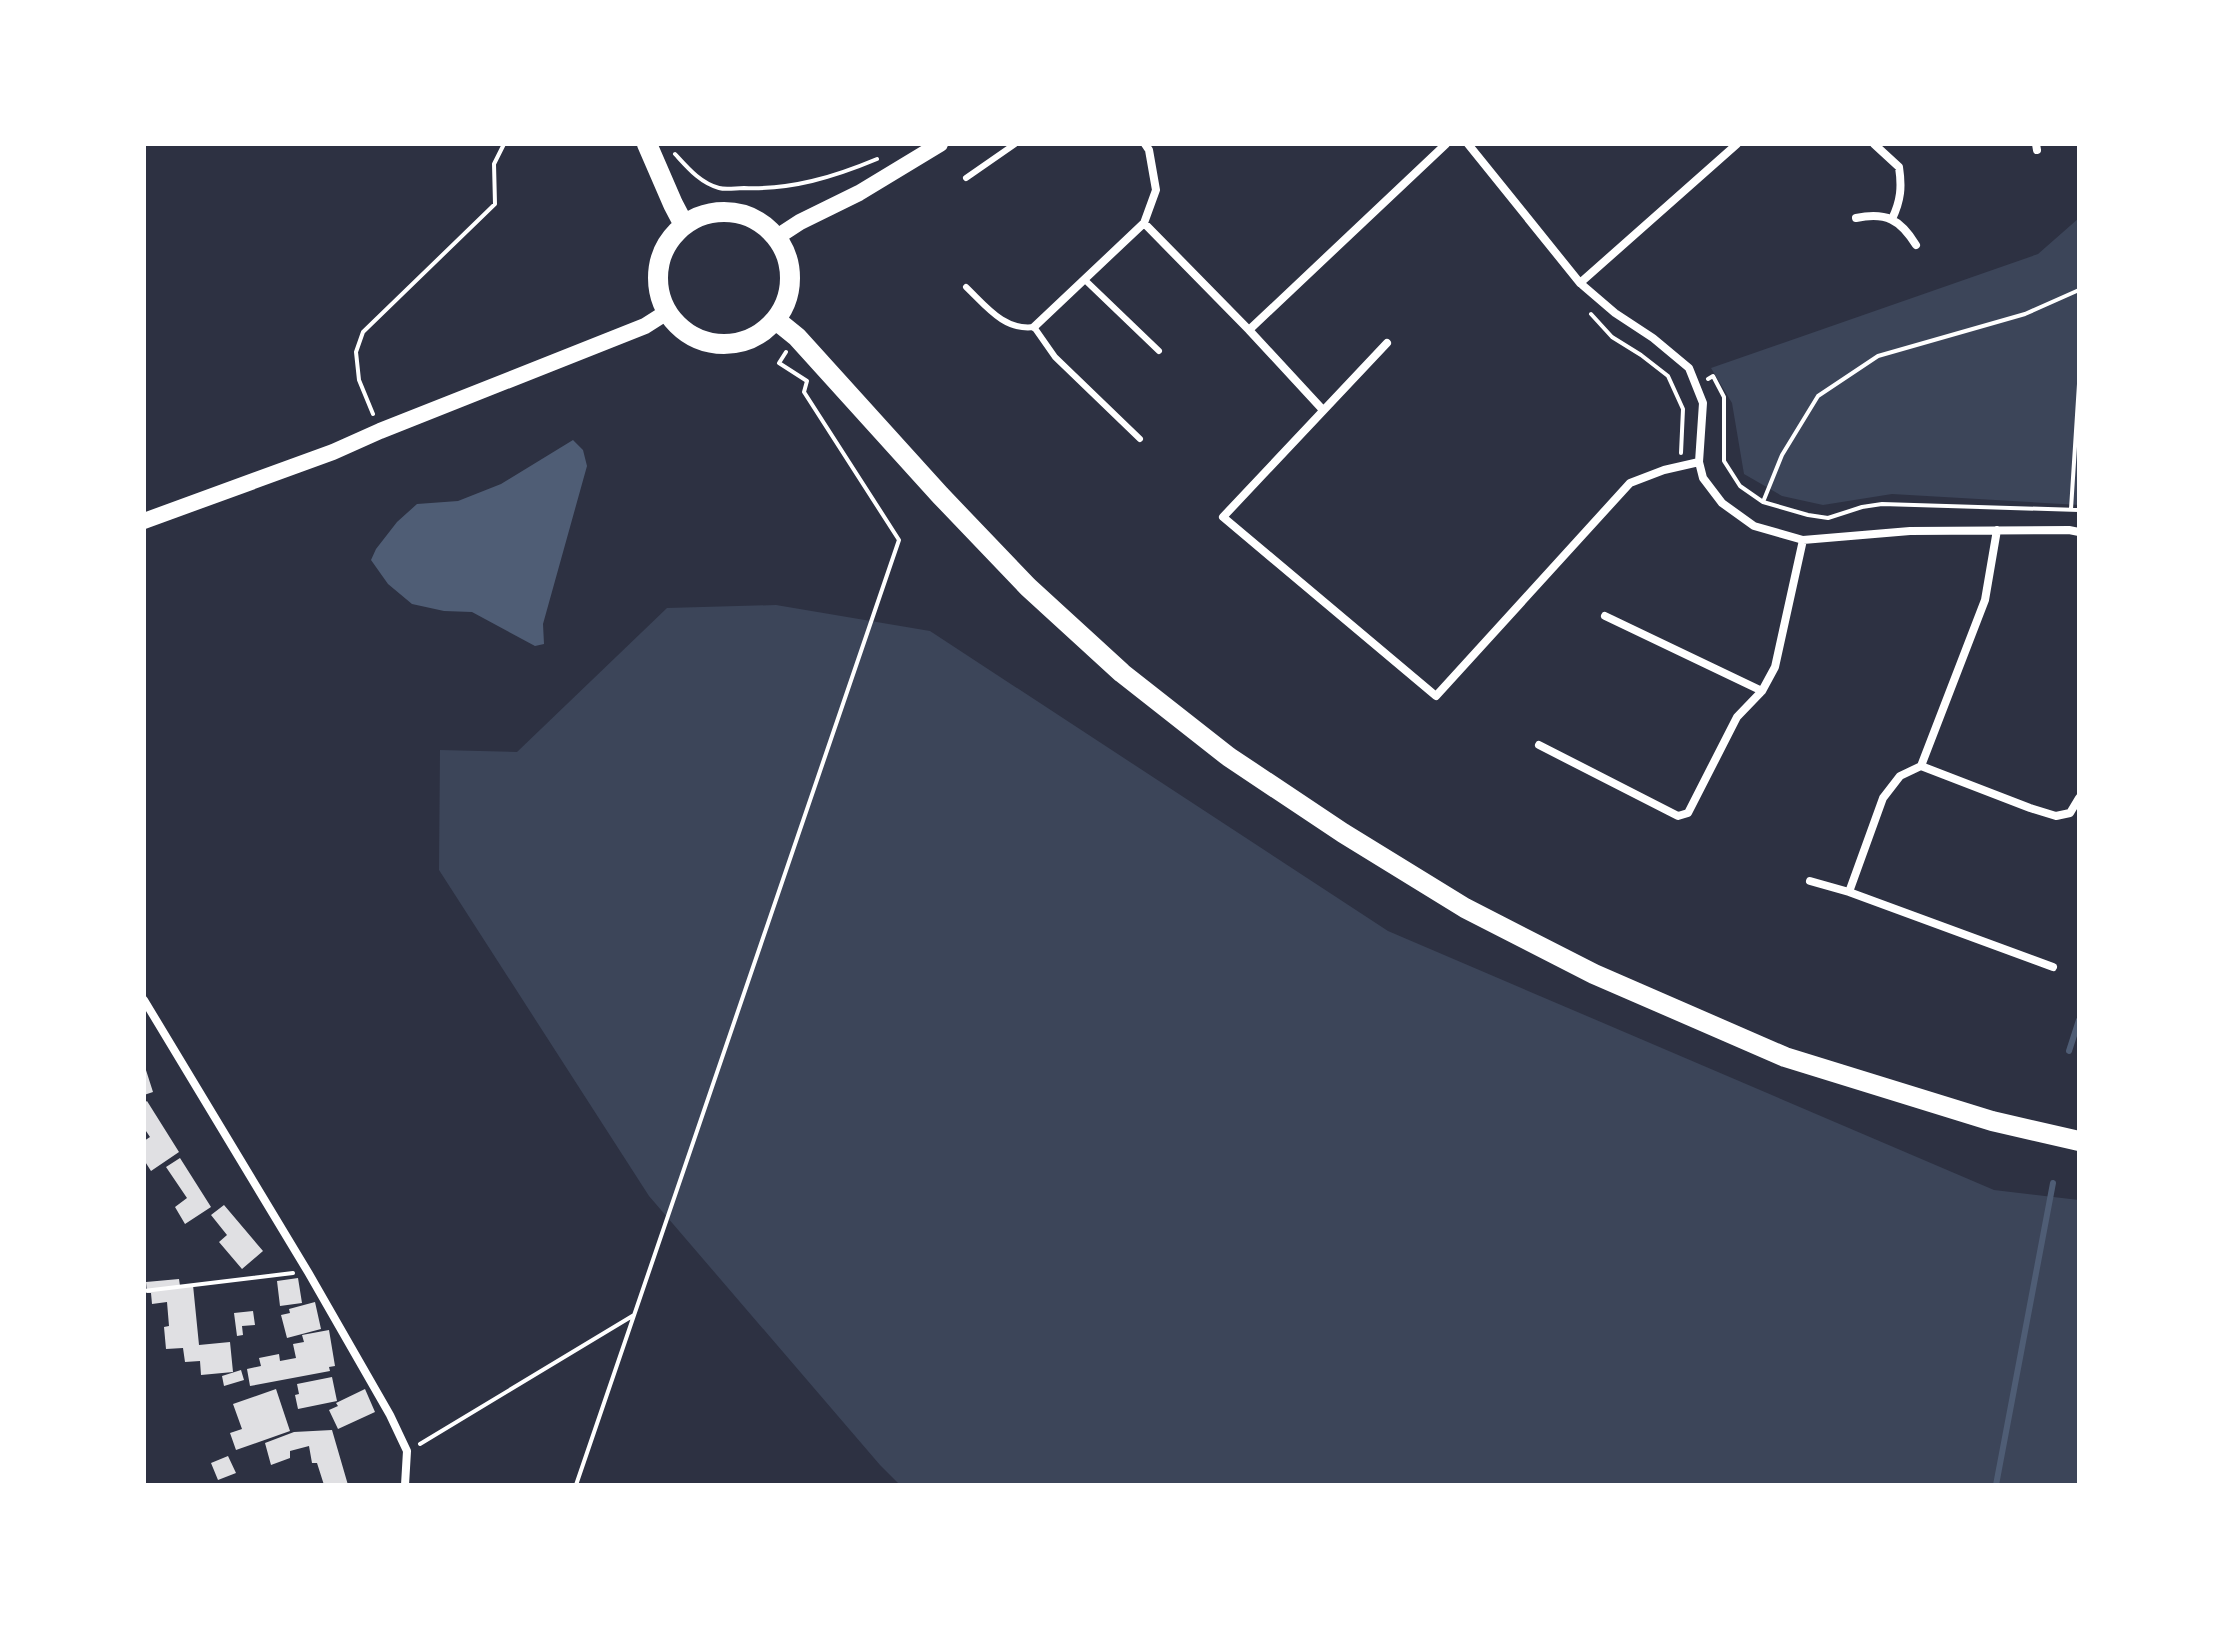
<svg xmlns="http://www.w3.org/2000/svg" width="2223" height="1629" viewBox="0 0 2223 1629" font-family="Inter,sans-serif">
  <rect width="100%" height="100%" fill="#2d3142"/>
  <path fill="#3c4559" d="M2079 218V505L1892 494 1823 505 1782 496 1744 474 1732 403 1711 368 2038 254Z
    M776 605 930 631 1388 931 1994 1190 2079 1200V1485H900L880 1465 649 1196 439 870 440 750 517 752 667 608Z"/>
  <path fill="#4f5d75" d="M573 440 583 450 587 466 543 624 544 644 535 646 472 612 444 611 412 604 388 584 371 560 376 549 397 522 417 504 458 501 501 484Z"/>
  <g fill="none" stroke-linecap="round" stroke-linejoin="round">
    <path stroke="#4f5d75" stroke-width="6" d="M2069 1051 2079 1020
      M1996 1485 2053 1183"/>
  </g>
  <path fill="#e0e0e3" d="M145 1067 153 1092 144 1095V1068Z
    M147 1101 179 1152 151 1171 144 1160V1141L150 1137 144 1128V1103Z
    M180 1158 211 1207 185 1224 175 1207 187 1198 166 1167Z
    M224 1205 263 1251 242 1269 219 1242 227 1235 211 1215Z
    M298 1278 302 1303 280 1306 277 1281Z
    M179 1279 180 1286 193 1285 199 1345 230 1342 233 1372 201 1375 200 1361 185 1362 183 1348 166 1349 164 1327 169 1326 167 1302 152 1304 151 1293H147L146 1282Z
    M315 1302 321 1329 287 1338 281 1315 290 1313 289 1309Z
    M253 1311 255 1325 242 1326 243 1335 237 1336 234 1313Z
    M329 1330 335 1366 329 1367 330 1371 250 1386 247 1369 261 1366 259 1358 279 1354 280 1361 296 1358 293 1344 304 1342 302 1335Z
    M241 1370 244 1380 224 1386 222 1376Z
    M332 1377 337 1401 298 1409 295 1395 299 1394 297 1384Z
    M276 1389 290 1431 236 1450 230 1433 242 1429 233 1404Z
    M365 1389 375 1412 338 1429 329 1410 338 1406 336 1403Z
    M332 1430 348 1485H324L317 1463H312L309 1446 290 1451V1458L271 1465 265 1443 294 1432Z
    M228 1456 236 1473 218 1480 211 1463Z"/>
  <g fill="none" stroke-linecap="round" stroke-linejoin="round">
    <path stroke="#fff" stroke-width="4" d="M675 154C687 167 700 183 719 188 726 190 736 188 744 188 791 190 834 177 877 159
      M1591 314 1612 337 1641 355 1668 376 1683 409 1681 453
      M1708 379 1713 376 1724 397V461L1740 486 1763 502 1808 515 1828 518 1862 507 1882 504 2079 510
      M373 414 359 380 356 352 363 332 495 204 494 164 504 144
      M1763 502 1782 455 1818 396 1878 356 2025 314 2079 290
      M2071 509 2079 384
      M144 1291 293 1273
      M420 1444 634 1315
      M576 1485 899 540 804 392 807 381 779 363 786 352"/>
    <path stroke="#fff" stroke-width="6" d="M966 178 1015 144
      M1084 279 1159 351
      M966 287C986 306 1004 331 1034 327L1055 357 1140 439"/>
    <path stroke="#fff" stroke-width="8" d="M1468 144 1580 283 1615 313 1653 338 1689 368 1703 403 1699 462 1703 478 1722 503 1754 526 1803 540 1910 531 2069 530 2079 532
      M1874 144 1899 167C1902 187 1901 200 1892 219
      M2036 144 2037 150
      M1856 218C1886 212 1900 219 1916 245
      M1144 223 1249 330 1323 410
      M1580 283 1737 144
      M1034 327 1144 223 1156 190 1149 150 1145 144
      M1249 330 1446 144
      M1387 343 1223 517 1436 696 1630 483 1664 470 1699 462
      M1605 616 1762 691
      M1539 745 1678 816 1688 813 1737 717 1762 691 1775 667 1803 540
      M1921 766 2030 808 2056 816 2070 813 2079 798
      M1810 881 1849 892 2053 967
      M1849 892 1883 798 1900 776 1921 766 1985 600 1997 530
      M144 1000 308 1272 390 1415 407 1451 405 1485"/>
    <path stroke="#fff" stroke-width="16" d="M777 237 800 222 859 193 940 144
      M144 521 333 452 380 431 645 326 667 312"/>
    <path stroke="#fff" stroke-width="20" d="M647 144 673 204 684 225
      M658 278a66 66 0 1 1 132 0a66 66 0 1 1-132 0Z
      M776 320 797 337 940 495 1028 587 1122 673 1229 757 1343 833 1465 908 1594 974 1785 1057 1992 1121 2079 1141"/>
  </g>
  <rect width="2223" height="1629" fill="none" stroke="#ffffff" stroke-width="292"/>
</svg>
